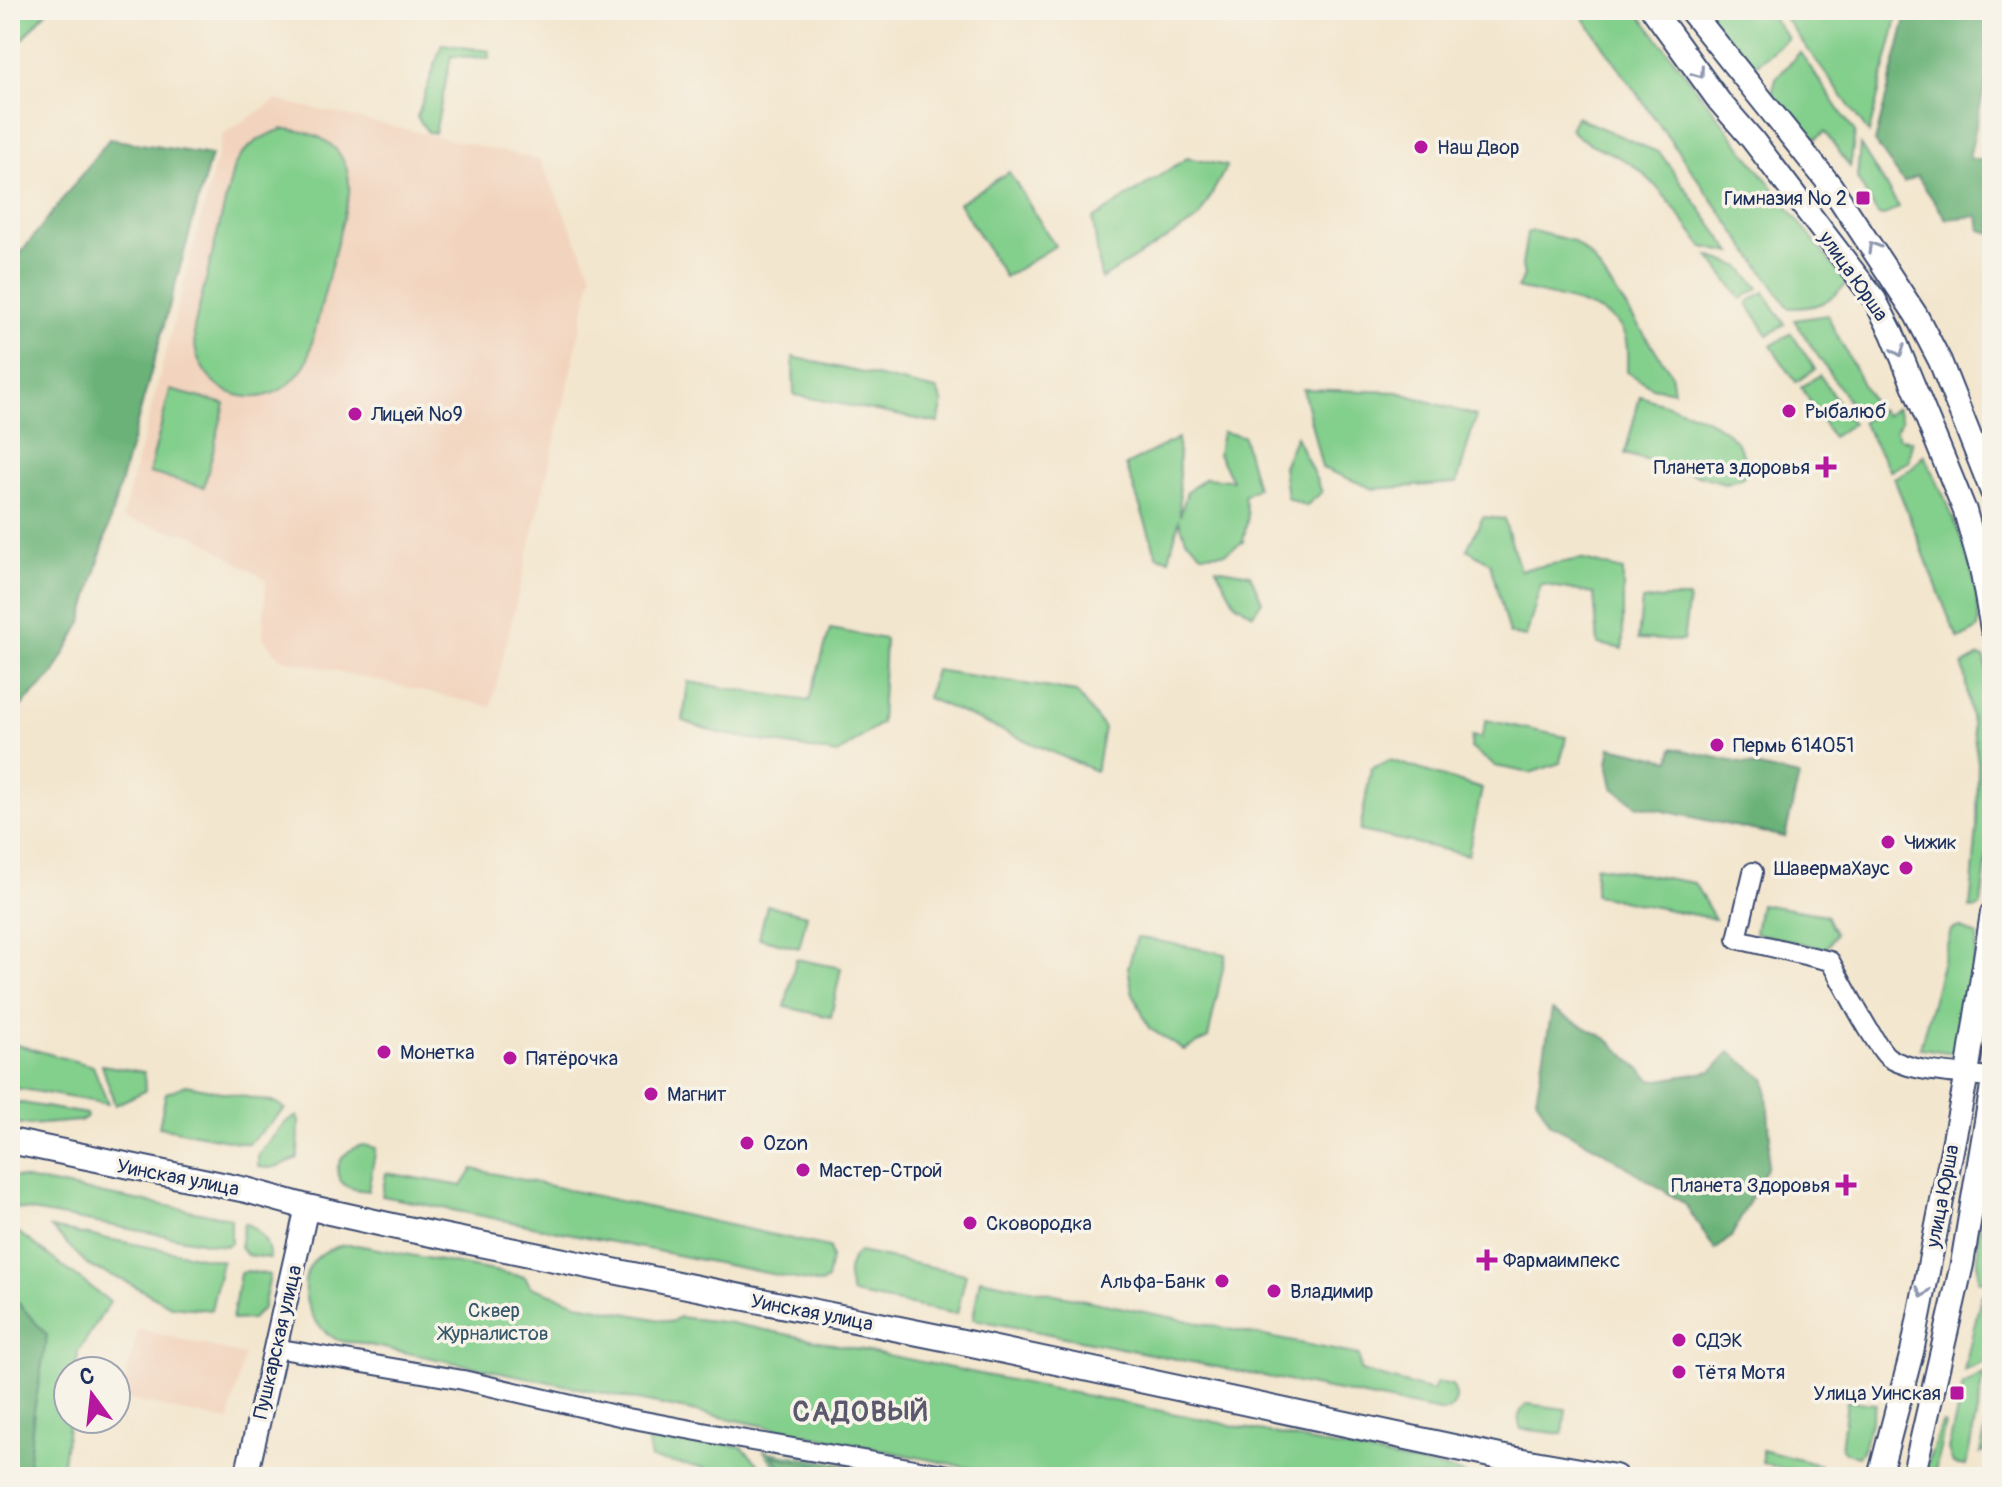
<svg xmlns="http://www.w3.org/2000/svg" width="2002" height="1487" viewBox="0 0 2002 1487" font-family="Pangolin,sans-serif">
  <rect width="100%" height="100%" fill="#f7f3e8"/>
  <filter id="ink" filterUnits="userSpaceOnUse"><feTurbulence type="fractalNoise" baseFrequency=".0125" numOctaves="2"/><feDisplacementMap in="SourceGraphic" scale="16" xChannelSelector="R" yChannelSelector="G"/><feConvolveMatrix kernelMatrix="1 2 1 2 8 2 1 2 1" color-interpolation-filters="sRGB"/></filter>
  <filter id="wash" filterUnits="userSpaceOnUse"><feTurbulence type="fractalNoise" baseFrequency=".006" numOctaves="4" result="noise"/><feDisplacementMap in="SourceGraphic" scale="32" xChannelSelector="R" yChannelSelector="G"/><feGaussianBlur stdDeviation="1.8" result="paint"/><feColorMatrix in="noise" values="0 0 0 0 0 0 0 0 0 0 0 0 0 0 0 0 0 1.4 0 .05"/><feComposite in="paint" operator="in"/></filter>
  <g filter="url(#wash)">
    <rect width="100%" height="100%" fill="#f3e6ce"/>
    <path fill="#f2d4be" d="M276 100 540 160 592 274 565 399 491 707 280 658 263 638 266 580 198 537 122 519 223 134Z
      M139 1329 244 1355 229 1421 120 1398Z"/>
    <path fill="#83cf8c" stroke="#4f7f75" stroke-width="2" d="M10 10H48L10 54Z
      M1578 10H1636L1847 284C1825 304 1819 308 1789 308Z
      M1704 10H1766L1788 38 1757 64H1746Z
      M1779 10H1899L1869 133Z
      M442 44 490 51 489 58 451 56 435 133 428 132 417 117Z
      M1800 52 1855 133 1850 167 1825 132 1816 139 1785 111 1772 93 1776 78Z
      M1576 117 1660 153 1732 253 1703 247C1682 220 1662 187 1634 166 1615 152 1585 146 1570 129Z
      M283 129C324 131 352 151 349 195L308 359C276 424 190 401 194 328L234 166C246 145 260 137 283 129Z
      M1860 145 1899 207 1884 216 1878 215 1857 178Z
      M1187 158 1227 166 1198 219 1101 279 1093 219Z
      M1009 172 1055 246 1005 277 959 203Z
      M1533 231 1573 241 1592 258 1671 373 1674 391 1652 387 1627 372C1627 357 1629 341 1621 328 1606 304 1544 295 1517 288L1524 276 1522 266 1527 233Z
      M1709 256 1739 266 1759 288 1741 299Z
      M1764 292 1785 324 1768 335 1747 303Z
      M1827 315 1873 404 1857 414 1794 320Z
      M1791 333 1815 369 1796 382 1771 346Z
      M793 357 937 390 943 403 938 423 794 395Z
      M1820 375 1852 424 1832 437 1801 387Z
      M1303 389 1398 392 1476 416 1457 483 1374 489 1322 468Z
      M170 390 225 404 204 487 149 473Z
      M1640 396C1678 410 1747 420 1746 473L1740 479 1725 483 1625 454Z
      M1896 408 1902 420 1896 430 1900 438 1912 441 1909 461 1890 471 1862 422 1880 410 1885 416Z
      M1222 432 1243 436 1257 488 1244 496 1248 516 1243 542 1225 553 1202 554 1186 539 1179 521 1169 559 1157 556 1126 465 1178 438 1180 516 1187 492 1205 478 1232 480 1218 454Z
      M1296 436 1322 492 1306 506 1287 498 1283 466Z
      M1924 455C1946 498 1984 581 1978 629L1959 639 1953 628 1894 478 1912 468Z
      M1483 517 1504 519 1520 570 1580 559 1623 570V649L1598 644 1594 594 1541 584 1526 637 1509 634 1490 563 1467 549Z
      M1216 568 1250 574 1262 601 1253 614 1235 603Z
      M1666 598H1689L1683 641 1638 639 1642 601Z
      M830 629 885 639 881 723 838 754 718 733 683 721 688 682 809 701Z
      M1979 656 1985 658C1998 741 1992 823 1981 905L1974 909 1970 908 1977 828 1978 762 1963 665Z
      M935 670 1076 692 1104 728 1096 771 927 698Z
      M1486 720 1566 737 1560 763 1530 773 1495 766 1471 748 1472 736 1481 738Z
      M1390 760 1482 789 1468 855 1360 831 1371 769Z
      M1595 866 1694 883 1715 919 1595 895Z
      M1760 904 1826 915 1835 934 1826 949 1755 933Z
      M767 905 807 915 799 948 759 938Z
      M1959 927 1978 936 1960 1044 1954 1053 1920 1048 1951 930Z
      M1137 937 1226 954 1208 1038 1184 1050 1149 1028 1132 991 1128 967Z
      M796 959 841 968 831 1017 785 1007Z
      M10 1043 93 1066 108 1104 10 1087Z
      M102 1065 144 1072 145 1091 115 1105Z
      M186 1085 277 1103 285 1109 248 1144 159 1127 166 1093Z
      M10 1101 86 1114 87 1117 80 1121 30 1125 10 1122Z
      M297 1116 299 1121 298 1158C286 1163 271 1172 258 1166V1154L285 1123Z
      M364 1145 376 1148 368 1191C362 1190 354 1190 348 1187 326 1175 342 1148 364 1145Z
      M1992 1152V1283L1978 1280V1233Z
      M473 1169 829 1247 831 1258 827 1280 821 1284 382 1196 386 1173 462 1186Z
      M10 1176 231 1218V1243L225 1246 217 1245 10 1207Z
      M244 1223C260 1229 268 1242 270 1258L247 1255 240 1247Z
      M10 1226 110 1302 78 1352 76 1371H68L69 1419 61 1477H10Z
      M51 1228 222 1261 211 1310 171 1306 129 1283 89 1266Z
      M344 1245H357L525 1277 531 1287 583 1305 671 1322 679 1317 731 1323 1455 1471 1471 1477H1014L354 1342C312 1348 273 1259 344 1245Z
      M859 1252 966 1274 957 1314 852 1294C846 1277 845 1264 859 1252Z
      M248 1271 270 1275 263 1308 252 1319 232 1320 240 1273Z
      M980 1279 1359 1355 1361 1371 1432 1391 1437 1382 1452 1385C1458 1396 1458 1403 1448 1411H1440L973 1319Z
      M1986 1291H1992V1343L1987 1361 1964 1371 1981 1296Z
      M1985 1373 1966 1466 1953 1464 1948 1450 1963 1385Z
      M1847 1401 1876 1404 1862 1452 1858 1456 1846 1453 1841 1449Z
      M1992 1401V1447L1980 1454Z
      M1527 1404 1566 1409 1563 1434 1521 1429C1516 1418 1519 1412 1527 1404Z
      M1942 1423 1945 1424 1935 1472 1926 1468Z
      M645 1427 742 1447 771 1477H754L651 1459Z
      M1762 1450 1820 1465 1818 1474 1812 1477 1762 1463Z
      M764 1451 893 1474 894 1477H783Z"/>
    <path fill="#6ab278" stroke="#42706b" stroke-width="2" d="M1908 10H1992V53L1969 158 1992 163V233L1980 230 1978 216 1946 219 1917 176 1904 183 1875 142Z
      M109 139 211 155 82 622 53 675 10 717V267Z
      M1611 747 1670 760 1673 748 1799 776 1785 837 1636 805 1613 788 1608 762Z
      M1552 1010 1606 1038 1653 1081 1712 1071 1730 1052 1766 1080 1770 1137 1767 1167 1731 1237 1715 1250 1685 1204 1596 1147 1551 1124 1536 1098Z
      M10 1294 47 1335 34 1411 27 1477H10Z
      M771 1455 877 1477H789Z"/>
  </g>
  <g filter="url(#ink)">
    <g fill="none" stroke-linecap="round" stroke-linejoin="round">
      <defs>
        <path id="minor" d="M1753 872 1737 939 1830 961C1839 977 1877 1049 1888 1057 1911 1073 1964 1074 1992 1077
          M275 1348 463 1380 628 1418 740 1439 961 1477"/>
        <path id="tertiary" d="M1653 10 1719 101 1752 139 1875 300 1892 333 1965 511 1981 568 1992 629
          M1690 10 1831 186 1916 315 1940 361 1992 492
          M246 1477 307 1207
          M1879 1477 1912 1352 1967 1074 1992 913
          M1913 1477 1962 1264 1992 1086"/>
        <path id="secondary" d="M10 1141 246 1190 307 1207 397 1227 958 1341 1500 1457 1615 1477"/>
      </defs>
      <use href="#minor" stroke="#3b4a6f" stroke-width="22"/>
      <use href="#tertiary" stroke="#3b4a6f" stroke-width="26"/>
      <use href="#secondary" stroke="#3b4a6f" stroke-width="28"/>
      <use href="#minor" stroke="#fff" stroke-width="18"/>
      <use href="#tertiary" stroke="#fff" stroke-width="22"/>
      <use href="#secondary" stroke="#fff" stroke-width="24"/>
    </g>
    <defs><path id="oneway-chevron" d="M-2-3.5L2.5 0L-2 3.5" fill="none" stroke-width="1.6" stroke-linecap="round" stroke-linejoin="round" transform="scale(2)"/></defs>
    <g stroke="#8d97ae">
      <use href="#oneway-chevron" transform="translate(1699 73) rotate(54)"/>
      <use href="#oneway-chevron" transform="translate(1873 247) rotate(-121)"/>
      <use href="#oneway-chevron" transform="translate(1899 351) rotate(69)"/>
      <use href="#oneway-chevron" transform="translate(1923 1292) rotate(101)"/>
    </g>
  </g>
  <g fill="#b5179e" stroke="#f7f3e8" stroke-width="3">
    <circle cx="1421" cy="147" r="8"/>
    <rect x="1855" y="190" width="16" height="16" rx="4"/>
    <circle cx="1789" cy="411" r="8"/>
    <circle cx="355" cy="414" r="8"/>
    <path d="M1822 455h8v8h8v8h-8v8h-8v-8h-8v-8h8z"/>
    <circle cx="1717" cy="745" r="8"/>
    <circle cx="1888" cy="842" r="8"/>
    <circle cx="1906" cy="868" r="8"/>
    <circle cx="384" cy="1052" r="8"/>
    <circle cx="510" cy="1058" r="8"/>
    <circle cx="651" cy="1094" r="8"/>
    <circle cx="747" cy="1143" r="8"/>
    <circle cx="803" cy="1170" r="8"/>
    <path d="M1842 1173h8v8h8v8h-8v8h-8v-8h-8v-8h8z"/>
    <circle cx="970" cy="1223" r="8"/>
    <path d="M1483 1248h8v8h8v8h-8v8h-8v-8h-8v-8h8z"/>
    <circle cx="1222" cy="1281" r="8"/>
    <circle cx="1274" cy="1291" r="8"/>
    <circle cx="1679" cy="1340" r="8"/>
    <circle cx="1679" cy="1372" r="8"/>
    <rect x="1949" y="1385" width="16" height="16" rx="4"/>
  </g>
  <g text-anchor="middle" stroke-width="7" stroke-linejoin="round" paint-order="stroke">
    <g font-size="20" fill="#1b2f5e" stroke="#f7f3e8" text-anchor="start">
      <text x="1437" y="154">Наш Двор</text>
      <text x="1847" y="205" text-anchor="end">Гимназия № 2</text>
      <text x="1805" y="418">Рыбалюб</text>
      <text x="371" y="421">Лицей №9</text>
      <text x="1810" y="474" text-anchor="end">Планета здоровья</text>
      <text x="1733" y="752">Пермь 614051</text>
      <text x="1904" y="849">Чижик</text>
      <text x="1890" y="875" text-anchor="end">ШавермаХаус</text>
      <text x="400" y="1059">Монетка</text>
      <text x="526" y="1065">Пятёрочка</text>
      <text x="667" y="1101">Магнит</text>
      <text x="763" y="1150">Ozon</text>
      <text x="819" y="1177">Мастер-Строй</text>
      <text x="1830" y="1192" text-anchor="end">Планета Здоровья</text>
      <text x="986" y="1230">Сковородка</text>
      <text x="1503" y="1267">Фармаимпекс</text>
      <text x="1206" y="1288" text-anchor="end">Альфа-Банк</text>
      <text x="1290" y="1298">Владимир</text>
      <text x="1695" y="1347">СДЭК</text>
      <text x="1695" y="1379">Тётя Мотя</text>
      <text x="1941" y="1400" text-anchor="end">Улица Уинская</text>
    </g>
    <g font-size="20" fill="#1b2f5e" stroke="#f7f3e8">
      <text transform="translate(1854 276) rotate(55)" y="7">улица Юрша</text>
      <text transform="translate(178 1177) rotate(11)" y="7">Уинская улица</text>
      <text transform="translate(1942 1196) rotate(-79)" y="7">улица Юрша</text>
      <text transform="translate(812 1312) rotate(11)" y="7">Уинская улица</text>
      <text transform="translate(277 1342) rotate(-77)" y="7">Пушкарская улица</text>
    </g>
    <g font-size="20" fill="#35576a" stroke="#f7f3e8">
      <text x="494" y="1317">Сквер<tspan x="494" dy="23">Журналистов</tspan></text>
    </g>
    <g font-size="28" font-weight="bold" letter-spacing="2" fill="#5a596d" stroke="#f7f3e8">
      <text x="861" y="1421">САДОВЫЙ</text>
    </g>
  </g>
  <rect width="2002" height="1487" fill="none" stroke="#f7f3e8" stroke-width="40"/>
  <g transform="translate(92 1395) rotate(345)"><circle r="38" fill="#f7f3e8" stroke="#9fa5b1" stroke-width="2"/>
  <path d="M0-6L14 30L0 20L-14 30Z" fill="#b5179e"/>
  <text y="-12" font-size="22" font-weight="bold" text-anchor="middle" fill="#1b2f5e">С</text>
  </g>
</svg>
